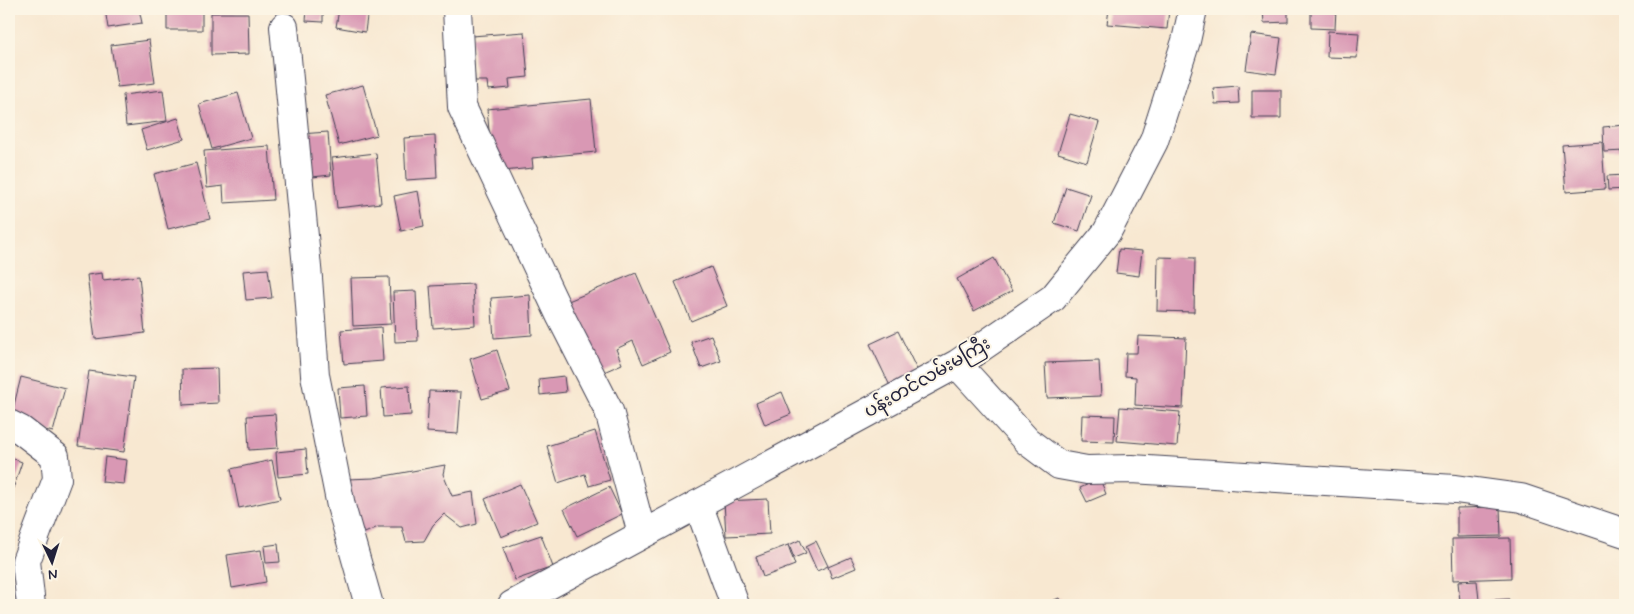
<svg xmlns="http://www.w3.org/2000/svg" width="1634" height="614" viewBox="0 0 1634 614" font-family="Mynerve,'Noto Sans Myanmar',sans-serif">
  <rect width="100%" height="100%" fill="#fcf5e5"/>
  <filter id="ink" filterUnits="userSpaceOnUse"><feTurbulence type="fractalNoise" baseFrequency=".02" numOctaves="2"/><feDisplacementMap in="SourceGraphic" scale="10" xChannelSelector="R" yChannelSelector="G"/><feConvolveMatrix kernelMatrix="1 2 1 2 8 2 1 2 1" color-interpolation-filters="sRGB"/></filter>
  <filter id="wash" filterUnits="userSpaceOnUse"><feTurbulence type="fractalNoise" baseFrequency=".0096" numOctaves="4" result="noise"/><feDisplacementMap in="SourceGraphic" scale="20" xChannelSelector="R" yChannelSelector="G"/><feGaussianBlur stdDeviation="1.12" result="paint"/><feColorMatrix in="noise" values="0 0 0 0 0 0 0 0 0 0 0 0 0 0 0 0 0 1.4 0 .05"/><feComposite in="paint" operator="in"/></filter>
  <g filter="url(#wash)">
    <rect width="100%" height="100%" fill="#f8e8d1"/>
    <g id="blocks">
      <path fill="#d998b4" d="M105 9H139L142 23 108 28Z
        M167 9H202V30H167Z
        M307 9H323V22L306 21Z
        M339 9H368L365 32 336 27Z
        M1109 9H1169L1167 29 1107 24Z
        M1263 9H1288V22L1264 23Z
        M1311 9H1336L1335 29 1311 28Z
        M211 13H248L249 54 211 55Z
        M1328 31 1359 33 1357 58 1327 57Z
        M524 32 528 77 509 79 510 88 488 90 487 81H475L472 36Z
        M1251 34 1281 38 1276 74 1246 70Z
        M149 40 155 83 117 87 111 45Z
        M363 85 377 135 339 145 325 95Z
        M1238 86 1239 103 1215 104 1213 88Z
        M163 90 167 121 126 126 123 95Z
        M1252 90H1281V118H1252Z
        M238 93 251 138 212 149 199 104Z
        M591 99 596 152 532 158 533 168 493 172 487 109Z
        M1070 114 1099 122 1087 162 1058 153Z
        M178 118 184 139 147 150 141 130Z
        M1625 125V151L1604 152 1603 127Z
        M328 132 331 175 303 178 300 134Z
        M435 136 437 178 406 180 404 138Z
        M1602 142 1605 189 1566 192 1562 145Z
        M269 146 273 200 224 203 223 186 207 188 204 151Z
        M376 153 381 203 337 208 332 158Z
        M196 163 210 219 168 229 154 174Z
        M1625 175V189L1608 190 1607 176Z
        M1066 187 1091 195 1079 231 1054 223Z
        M418 191 424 226 401 231 394 196Z
        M1119 249 1142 251 1139 276 1116 273Z
        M1158 257 1195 258 1194 312 1157 311Z
        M994 258 1012 291 974 311 957 279Z
        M711 267 727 306 691 321 675 282Z
        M268 269 272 298 246 300 243 271Z
        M102 273 103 280 139 276 145 333 95 339 87 275Z
        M636 273 670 352 643 364 633 341 616 349 622 364 597 375 566 302Z
        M389 277 391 324 353 326 351 278Z
        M473 284 475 325 433 328 430 286Z
        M416 291 418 341 395 342 393 292Z
        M530 295 532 335 494 338 491 298Z
        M381 327 383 361 344 364 341 330Z
        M898 331 919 374 891 388 870 344Z
        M711 335 721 361 701 368 691 342Z
        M1138 336 1186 338 1183 408 1135 405 1136 377 1125 376 1126 353H1137Z
        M497 350 510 391 482 399 470 359Z
        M1099 361 1101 396 1047 398 1045 363Z
        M217 368 218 403 183 405 182 369Z
        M89 371 134 377 124 452 78 446Z
        M564 376 566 392 540 395 539 379Z
        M21 377 65 388 53 432 10 421Z
        M365 386 367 416 340 418 338 388Z
        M409 386 411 415 383 417 381 388Z
        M429 391 461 392 458 434 427 432Z
        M782 392 791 414 765 425 756 403Z
        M1120 407 1180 412 1177 446 1117 441Z
        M275 414 278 448 249 450 247 416Z
        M1082 415 1115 416 1114 442 1081 441Z
        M595 431 610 480 589 486 585 474 558 483 547 446Z
        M306 449 308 474 278 477 276 452Z
        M9 457 22 462 9 501Z
        M105 457 127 460 124 484 102 482Z
        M272 460 280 499 239 508 231 469Z
        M445 465 443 474 452 496 473 492 477 524 462 528 444 514 433 525 424 541 406 542 402 527H378L356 537 347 479 374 478Z
        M1100 479 1106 494 1087 502 1080 488Z
        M520 484 537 522 501 537 485 499Z
        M609 487 622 514 577 536 564 509Z
        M768 499 770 534 726 536 724 501Z
        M1500 507 1501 536 1457 537V508Z
        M541 535 553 567 515 580 503 548Z
        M1510 538 1511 578 1453 580 1452 539Z
        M800 540 806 553 794 558 789 545Z
        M816 541 828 566 817 571 806 546Z
        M278 544 280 562 266 563 264 546Z
        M788 545 795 565 763 577 756 557Z
        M261 550 266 582 232 588 227 555Z
        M851 557 856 568 832 578 828 567Z
        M1477 581 1479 600 1460 601 1458 582Z
        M1059 598 1062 605H1043Z
        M1509 599V605H1490L1489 600Z"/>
    </g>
  </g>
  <g filter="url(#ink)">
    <use href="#blocks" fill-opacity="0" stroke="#424052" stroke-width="1"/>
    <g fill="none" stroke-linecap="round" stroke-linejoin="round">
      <defs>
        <path id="minor" d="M457 9 462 107 561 317 609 411 642 534
          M284 27 308 278 315 375 341 506 369 605
          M957 364 1027 441 1059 465 1087 470 1132 469 1455 489 1521 498 1625 533
          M9 424 21 430 55 456 57 479 26 561 31 605
          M698 504 735 605
          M512 605 957 364 1053 298 1107 232 1154 141 1186 41 1193 9"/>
      </defs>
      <use href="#minor" stroke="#424052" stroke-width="30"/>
      <use href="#minor" stroke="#fff" stroke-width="28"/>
    </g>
  </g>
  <g text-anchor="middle" stroke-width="4" stroke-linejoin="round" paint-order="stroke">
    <g font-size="18" fill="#22223b" stroke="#fcf5e5">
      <text transform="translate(927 377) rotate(-30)" y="6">ပန်းတင်လမ်းမကြီး</text>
    </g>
  </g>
  <rect width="1634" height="614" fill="none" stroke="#fcf5e5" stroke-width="30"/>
  <g transform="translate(52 562) rotate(176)" stroke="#fcf5e5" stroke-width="4" paint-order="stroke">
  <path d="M0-4L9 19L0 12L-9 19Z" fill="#22223b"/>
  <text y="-8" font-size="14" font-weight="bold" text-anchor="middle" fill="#22223b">N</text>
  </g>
</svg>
